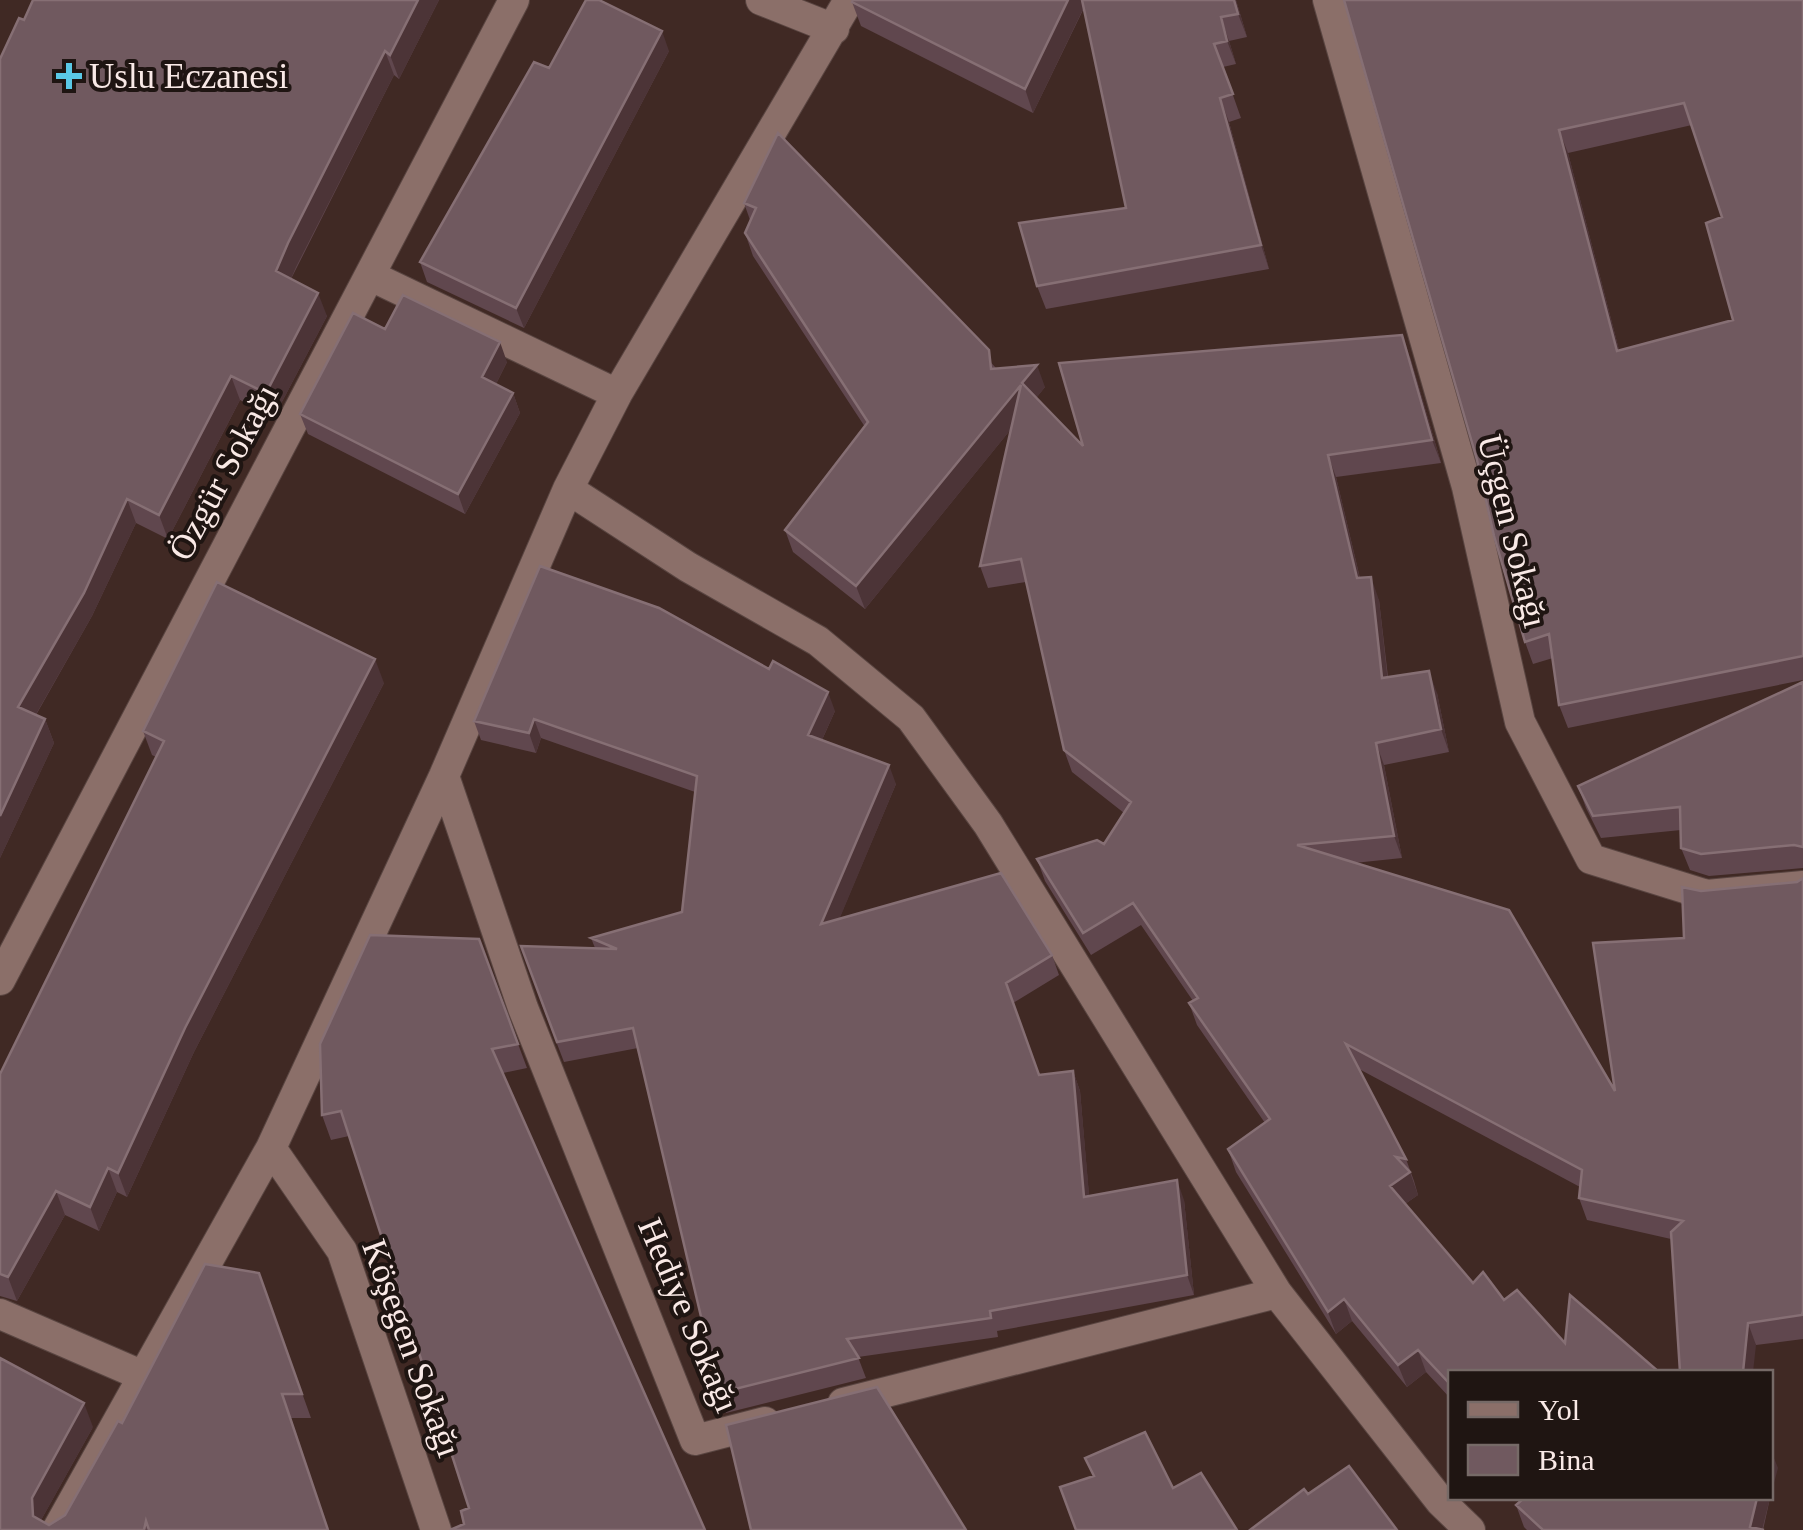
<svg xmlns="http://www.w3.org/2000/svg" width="1803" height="1530" viewBox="0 0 1803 1530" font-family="Georgia,serif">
  <rect width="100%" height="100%" fill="#402924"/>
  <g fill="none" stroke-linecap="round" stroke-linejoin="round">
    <defs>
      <path id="minor" d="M761 0 834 29
        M1328 0 1467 487 1520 722 1591 859 1707 895 1803 886
        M371 276 617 394
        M568 489 688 567 818 641 911 718 988 824 1277 1293 1441 1502 1470 1530
        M444 776 523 1008 695 1440 765 1422
        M0 980 514 0
        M271 1148 342 1251 436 1530
        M0 1314 141 1375
        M843 1403 1277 1293
        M57 1530 271 1148 444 776 568 489 617 394 849 0"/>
    </defs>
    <use href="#minor" stroke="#594541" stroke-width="32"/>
    <use href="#minor" stroke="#8b6f69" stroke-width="30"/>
  </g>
  <path fill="#60474e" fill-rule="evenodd" d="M33 0H439L399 79 394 75 291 279 327 316 274 417 240 400 168 539 136 523 92 616 36 715 45 719 54 743 0 858 24 20Z
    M1236 0 1247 37 1229 41 1236 64 1223 67 1241 118 1229 122 1269 269 1046 309 1037 286 1126 208 1084 8 1033 113 861 26 852 2Z
    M1344 0H1803V680L1568 728 1559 705 1553 658 1533 664 1525 642 1477 460ZM1692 125 1722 217 1733 320 1619 350 1568 153Z
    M669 51 524 328 427 282 420 262 549 68Z
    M778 133 996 368 1045 387 1036 398 1083 446 1410 357 1441 463 1336 477 1360 578 1379 600 1388 677 1437 693 1449 752 1384 765 1402 858 1354 863 1615 1091 1684 938 1701 891 1797 882 1803 878V1339L1756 1345 1671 1239 1587 1220 1579 1198 1580 1187 1359 1069 1406 1159 1414 1181 1418 1195 1405 1204 1473 1283 1504 1300 1565 1343 1659 1372H1450V1398L1426 1372 1407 1387 1352 1321 1336 1334 1236 1172 1228 1149 1265 1123 1197 1025 1189 1003 1193 1001 1141 925 1091 955 1045 881 1037 859 1104 844 1124 813 1072 772 1064 750 1026 582 988 588 980 566 1011 429 865 609 793 552 785 530 865 427 753 256 745 233 750 220 744 203Z
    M385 329 507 362 496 384 513 393 520 413 465 514 308 434 300 414Z
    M1803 682V868L1709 876 1690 870 1681 848V830L1601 838 1586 808 1578 786Z
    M384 683 194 1052 127 1197 117 1192 99 1231 65 1215 17 1301 0 1296V1074L156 757 152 755 143 731Z
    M835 711 822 740 896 784 839 919 1052 955 1059 975 1013 1003 1039 1075 1073 1071 1080 1091 1089 1196 1184 1200 1194 1295 997 1331 998 1337 858 1357 866 1378 726 1413 719 1393 638 1048 564 1062 541 1002 595 948 591 938 682 912 695 792 541 738 536 753 481 740 474 721Z
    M479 939 527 1068 503 1073 705 1530 464 1524 469 1508 349 1136 331 1140 322 1115Z
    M259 1273 311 1418H291L328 1530H0L93 1427 41 1520 49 1525 65 1515 122 1423Z
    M1770 1498 1763 1530H1764H1527L1524 1527 1516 1505Z"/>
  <path fill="#4c3437" d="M418 0H439L399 79 390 55Z
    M1068 0H1085L1086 3 1033 113 1025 89Z
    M1234 0H1236L1247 37 1238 14Z
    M1221 17 1229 41 1236 64 1227 41Z
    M662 31 669 51 524 328 516 308Z
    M385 51 394 75 296 267 284 295 276 271 288 243Z
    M1220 98 1229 122 1269 269 1261 245Z
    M1559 130 1568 153 1625 373 1617 351Z
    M318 293 327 316 274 417 266 393Z
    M1402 335 1410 357 1441 463 1432 440Z
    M500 342 507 362 489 398 482 377Z
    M1037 365 1045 387 1030 406 1022 383Z
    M231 376 240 400 168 539 159 515Z
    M1021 385 1029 407 865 609 856 586Z
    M513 393 520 413 465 514 458 494Z
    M1328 455 1336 477 1365 600 1357 578Z
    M127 499 136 523 92 616 27 730 18 707Z
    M1371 577 1379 600 1390 701 1382 678Z
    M375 659 384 683 194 1052 127 1197 118 1173 185 1028Z
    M1429 671 1437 693 1449 752 1441 729Z
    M828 692 835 711 815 755 808 735Z
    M45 719 54 743 0 858V816Z
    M534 719 541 738 536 753 529 733Z
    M1376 743 1384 765 1402 858 1394 836Z
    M889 765 896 784 829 944 821 924Z
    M1073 1071 1080 1091 1091 1216 1084 1197Z
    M108 1168 117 1192 99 1231 90 1207Z
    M1410 1172 1418 1195 1399 1208 1390 1186Z
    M1177 1180 1184 1200 1194 1295 1187 1275Z
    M56 1191 65 1215 17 1301 8 1277Z
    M1344 1299 1352 1321 1336 1334 1328 1312Z
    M1748 1323 1756 1345 1753 1372H1743Z
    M1418 1350 1426 1372 1407 1387 1398 1365Z
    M84 1403 93 1427 40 1522 33 1516 32 1498Z
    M1770 1448 1778 1468 1770 1498Z
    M1757 1498H1770L1762 1530 1750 1527Z"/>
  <path fill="#70595f" stroke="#866f74" stroke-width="2.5" fill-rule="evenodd" d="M33 0H418L390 55 385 51 288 243 276 271 318 293 266 393 231 376 159 515 127 499 84 593 18 707 45 719 0 816V59L19 18 24 20Z
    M586 0H599L662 31 516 308 420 262 534 62 549 68Z
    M853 0H1068L1025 89 852 2Z
    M1082 0H1234L1238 14 1221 17 1227 41 1214 44 1233 94 1220 98 1261 245 1037 286 1019 223 1126 208Z
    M1344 0H1803V656L1559 705 1549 634 1525 642 1494 536 1477 460ZM1684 103 1722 217 1706 223 1733 320 1617 351 1559 130Z
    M778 133 989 350 991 369 1037 365 1022 383 1083 446 1059 363 1402 335 1432 440 1328 455 1357 578 1371 577 1382 678 1429 671 1441 729 1376 743 1394 836 1297 845 1509 910 1615 1091 1593 943 1684 938 1682 887 1701 891 1797 882 1803 878V1311L1802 1315 1748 1323 1743 1372H1680L1671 1232 1683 1221 1579 1198 1582 1170 1346 1044 1406 1159 1396 1157 1410 1172 1390 1186 1473 1283 1483 1272 1504 1300 1517 1290 1565 1343 1570 1295 1659 1372H1450V1384L1418 1350 1398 1365 1344 1299 1328 1312 1228 1149 1270 1119 1189 1003 1198 998 1133 903 1083 933 1037 859 1097 840 1104 844 1131 802 1064 750 1021 559 980 566 1021 385 856 586 785 530 868 422 745 233 756 208 744 203Z
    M403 295 500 342 482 377 513 393 458 494 300 414 353 313 385 329Z
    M540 566 659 608 769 669 773 661 828 692 808 735 889 765 821 924 1001 873 1052 955 1006 983 1039 1075 1073 1071 1084 1197 1177 1180 1187 1275 990 1311 991 1318 847 1339 859 1358 719 1393 633 1028 557 1042 521 946 617 949 591 938 682 912 697 776 534 719 529 733 474 721Z
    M217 582 375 659 185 1028 118 1173 108 1168 90 1207 56 1191 8 1277 0 1274V1074L164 741 143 731Z
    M1803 682V847L1794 845 1701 854 1681 848 1680 807 1593 816 1578 786Z
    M370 935 479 939 518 1044 492 1049 705 1530H450L464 1524 461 1511 469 1508 341 1111 322 1115 320 1044Z
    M205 1264 259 1273 302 1394H282L328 1530H149L146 1521 144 1530H0V1358L84 1403 32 1498 33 1516 49 1525 65 1515 118 1421 122 1423Z
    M877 1387 966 1530H751L726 1425Z
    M1145 1432 1173 1488 1201 1473 1237 1530H1076L1060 1487 1094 1476 1085 1458Z
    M1349 1466 1397 1530H1250L1304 1489 1308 1494Z
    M1524 1498H1757L1750 1527 1764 1530H1543L1516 1505Z"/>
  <path fill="#5ac8e6" stroke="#1f1512" stroke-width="4" d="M64 61h10v10h10v10h-10v10h-10v-10h-10v-10h10z"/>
  <g text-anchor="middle" stroke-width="8" stroke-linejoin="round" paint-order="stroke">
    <g font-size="35" fill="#f9e9e6" stroke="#1f1512" text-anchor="start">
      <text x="89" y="88">Uslu Eczanesi</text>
    </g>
    <g font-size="35" fill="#f9e9e6" stroke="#1f1512">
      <text transform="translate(223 472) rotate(-62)" y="12">Özgür Sokağı</text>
      <text transform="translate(1513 531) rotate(76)" y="12">Üçgen Sokağı</text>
      <text transform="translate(689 1315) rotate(67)" y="12">Hediye Sokağı</text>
      <text transform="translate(412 1348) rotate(70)" y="12">Köşegen Sokağı</text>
    </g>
  </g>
  <rect x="1448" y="1370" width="325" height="130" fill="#1f1512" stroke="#766a67" stroke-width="2.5"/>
  <rect x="1468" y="1402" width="50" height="15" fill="#8b6f69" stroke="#766a67" stroke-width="2.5"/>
  <text x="1538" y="1420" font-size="30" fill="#f9e9e6">Yol</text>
  <rect x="1468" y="1445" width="50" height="30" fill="#70595f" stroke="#766a67" stroke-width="2.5"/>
  <text x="1538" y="1470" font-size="30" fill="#f9e9e6">Bina</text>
</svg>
